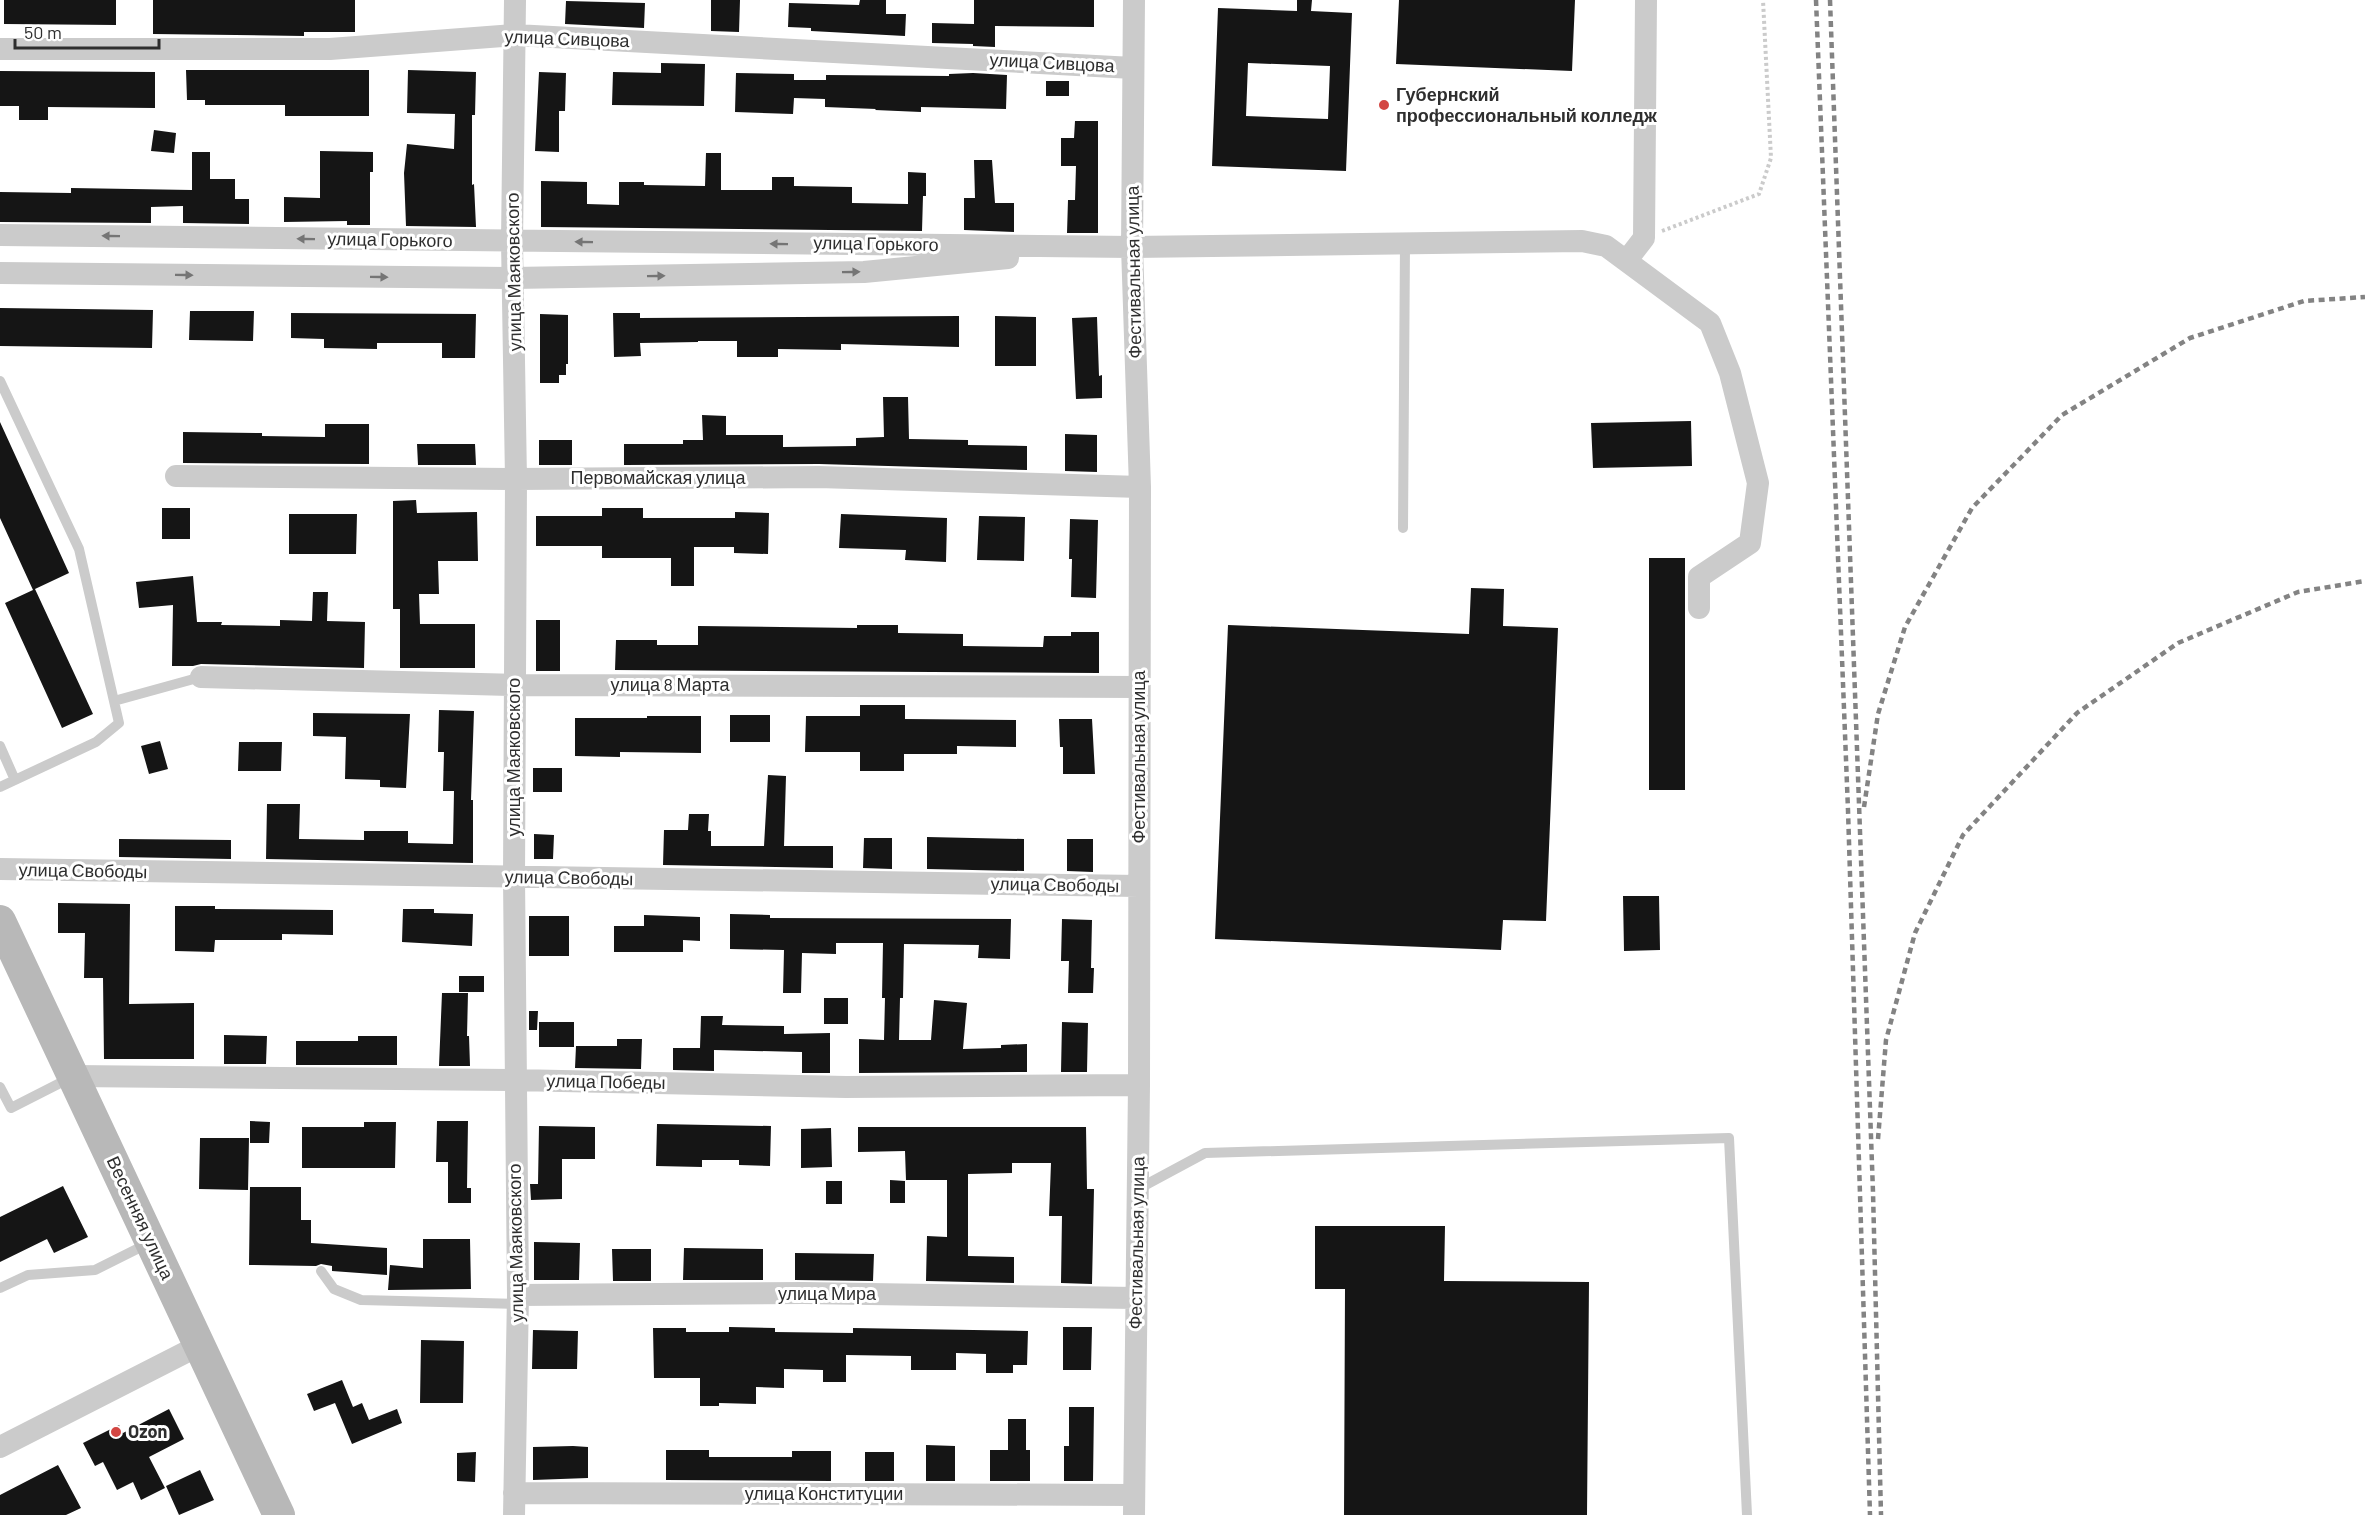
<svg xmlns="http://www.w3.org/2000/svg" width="2365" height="1515" viewBox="0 0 2365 1515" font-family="Barlow,sans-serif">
  <rect width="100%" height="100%" fill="#fff"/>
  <path fill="#151515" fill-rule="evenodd" d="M4 0H116V25L4 24Z
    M153 0H355V32H304V36L153 34Z
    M711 0H740L739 32 711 31Z
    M860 0H886V14H906L905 36 811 31V28L788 27 789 3 859 5Z
    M974 0H1094V27L995 26V47L973 46V44L932 43V23L974 24Z
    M1297 0H1312L1311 11 1352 13 1346 171 1212 166 1218 8 1297 11ZM1248 63 1330 66 1328 119 1246 116Z
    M1399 0H1575L1572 71 1396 64Z
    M566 1 645 3 644 28 565 24Z
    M661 63 705 64 704 106 612 105 613 72 661 73Z
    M186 70H369V116H285V105H205V100H187Z
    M408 70 476 72 475 115H472V185L474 184 476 227 406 226 404 173 407 144 454 149 455 114 407 113Z
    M0 71 155 72V108L48 107V120H19V106H0Z
    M539 72 566 73 565 111H559V152L535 151Z
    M736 73 794 74V80H826V75L949 76V74L973 73 1007 75 1006 109 921 107V112L875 110 876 109 825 107V99L794 98 793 114 735 112Z
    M1046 81H1069V96H1046Z
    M1075 121H1098V233H1067L1068 200H1075L1076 166H1061V138H1074Z
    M154 130 176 133 174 153 151 151Z
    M320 151 373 152V172H370V225H347V221L284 222V197L320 198Z
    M192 152H210V179H235V199H249V224L183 223V206L151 207V223L0 222V192L71 193V188L192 190Z
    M706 153H721V190H772V177H794V186L852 187V203L908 204V172L926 173V196H923L922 231 541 227V181L587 182V204L619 205V182H644V185L705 186Z
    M974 160H992L995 203H1014V232L964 230V198H975Z
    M0 308 153 310 152 348 0 346Z
    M190 311H254L253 341 189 340Z
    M291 313 476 314 475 358H442V343H377V349L324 348V339L291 338Z
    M613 313H640V318L959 316V347L841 344V350L778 349V357H737V341H698V342L640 343 641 356 614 357Z
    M540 314 568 315V364H566V375H559V383H540Z
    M995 316 1036 317V366H995Z
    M1097 317 1099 376 1102 375V398L1076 399 1072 318Z
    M883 397H908L909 439 968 440V445L1027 446V470L819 464 624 465V444H683V440H703L702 415 726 416V435H783V447L856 446V438L884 437Z
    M1691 421 1692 466 1593 468 1591 423Z
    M0 422 69 573 35 589 93 714 62 728 5 603 33 590 0 518Z
    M325 424H369V464L183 463V432L262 433V436L325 437Z
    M1065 434 1097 435V472L1065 471Z
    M539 440H572V465H539Z
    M417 444H475L476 465H418Z
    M416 500 417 513 477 512 478 561H438L439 594H419L420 624H475V668H400V609H393V501Z
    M162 508H190V539H162Z
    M602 508H643V518H735V512L769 513 768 554 734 553V547H694V586H671V558H602V546H536V516H602Z
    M289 514H357L356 554H289Z
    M841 514 947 518 946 562 905 560 906 550 839 548Z
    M979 516 1025 517 1024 561 977 560Z
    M1070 519 1098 520 1096 598 1071 597 1072 559H1069Z
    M1649 558H1685V790H1649Z
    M193 576 197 622H222L221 625 280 626V620L312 621 313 592H328L327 621 365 622 364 668 201 664 193 666H172L173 605 139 608 136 582Z
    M1471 588 1504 589 1503 626 1558 628 1546 921 1503 920 1501 950 1215 939 1228 625 1469 634Z
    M536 620H560V671H536Z
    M857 625H898V633L963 634V646L1043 647 1044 636H1071V632H1099V673L615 670 616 640H657V645H698V626L857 628Z
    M860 705H905V719L1016 720V747L957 746V754H904V771H860V752H805L806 716H860Z
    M439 710 474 711 471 800H473V863L266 859 267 804H300L299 839 364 840V831H408V843L453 844 454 791H443L444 752H438Z
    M313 713 410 714 406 788 380 787V780L345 779 346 737 313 736Z
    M730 715H770V742H730Z
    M647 716H701V753L620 752V757L575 756V718H647Z
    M1059 719H1092L1095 774H1063V747H1060Z
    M160 741 168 769 149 774 141 746Z
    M239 742H282L281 771H238Z
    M533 768H562V792H533Z
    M768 775 786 776 784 846H833V868L663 865 664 830H688L689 814H709L708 831H711V846H764Z
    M534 834 554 835 553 859H534Z
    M927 837 1024 839V871L927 869Z
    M864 838H892V869L863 868Z
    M119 839 231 840V859L119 857Z
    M1067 839H1093V872L1067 871Z
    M1623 896H1659L1660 950 1624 951Z
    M58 903 130 904 129 1004 194 1003V1059H104L103 978H84L85 933H58Z
    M175 906H215V909L333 910V935L282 934V940H215L214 952 175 951Z
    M403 909H434V913L473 914 472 946 402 942Z
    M730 914 770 915V918L1011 919 1010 959 978 958 979 945 904 944 903 998H900L899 1040H931L934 1000 967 1003 963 1049 1001 1048V1045L1027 1044V1072L859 1073V1039L884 1040 885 998H882L883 943H836V954L802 953 801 993H783L784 950 730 949Z
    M644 915 700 917V941L683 940V952H614V926H644Z
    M529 916H569V956H529Z
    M1062 919 1092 920 1091 968H1094L1093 993H1068L1069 961H1061Z
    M459 976H484V992H459Z
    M442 993H468L467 1036H469L470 1066H439Z
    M824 998H848V1024H824Z
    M529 1011H538L537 1030H529Z
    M701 1016H723L722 1025 784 1026V1034L830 1033V1073H802V1052L714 1050V1071L673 1070V1048H700Z
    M539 1022H574V1047H539Z
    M1062 1022 1088 1023 1087 1072H1061Z
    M224 1035 267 1036 266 1064H224Z
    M358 1036H397V1065H296V1041H358Z
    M617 1039H642L641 1069 575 1068 576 1046H617Z
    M250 1121 270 1122 269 1143H250Z
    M437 1121H468L467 1188H471V1203H448V1162H436Z
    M364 1122H396L395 1168H302V1127H364Z
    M657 1124 771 1126 770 1166 739 1165V1160H702V1167L656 1166Z
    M539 1126 595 1127V1159H562V1199L531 1200 530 1184H538Z
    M858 1127H1086L1087 1189H1094L1092 1284 1061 1283 1062 1216H1049L1051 1163H1012V1173L968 1174V1256L1014 1257V1283L926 1281 927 1236 947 1237V1180H906L905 1151 858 1152Z
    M831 1128 832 1167 801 1168V1129Z
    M200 1138H249L248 1190 199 1189Z
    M890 1180 905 1181V1203H890Z
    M826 1181H842V1204H826Z
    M63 1186 88 1237 54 1253 47 1239 0 1262V1217Z
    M250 1187H301V1220H311V1243L387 1248V1275L332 1271V1266L321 1264 316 1266 249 1265Z
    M1315 1226H1445L1444 1281 1589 1282 1587 1515H1344L1345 1289H1315Z
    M423 1239H470L471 1289 388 1290 390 1265 423 1268Z
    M534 1242 580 1243 579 1280H534Z
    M684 1248 763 1249V1280H683Z
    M612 1249H651V1281H613Z
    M795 1253 874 1254 873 1281 795 1280Z
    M729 1327 775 1328V1332L853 1333V1328L1028 1331 1027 1365H1013V1373H986V1354L956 1353V1370H911V1356L846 1355V1382H823V1370L784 1369V1388L756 1387V1404L719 1403V1406H700V1378H654L653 1328H686V1332H729Z
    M1063 1327H1092L1091 1370H1063Z
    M533 1330 578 1331 577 1369H532Z
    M421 1340 464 1341 463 1403H420Z
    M342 1380 353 1407 362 1403 369 1420 397 1409 402 1423 352 1444 335 1403 314 1411 307 1394Z
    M1069 1407H1094L1093 1481H1064V1446H1069Z
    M169 1409 184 1439 149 1457 165 1488 141 1500 133 1482 117 1490 103 1462 95 1466 83 1443 119 1425 123 1433Z
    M1008 1419H1026V1450H1030V1481H990V1450H1008Z
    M926 1445 955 1446V1481H926Z
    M573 1446 588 1447V1478L533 1480V1447Z
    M666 1450H709V1457H792V1451H831V1481L666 1480Z
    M476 1452 475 1482 457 1481V1453Z
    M865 1452H894V1481H865Z
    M58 1465 81 1508 66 1515H0V1495Z
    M200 1470 214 1500 179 1515 166 1486Z"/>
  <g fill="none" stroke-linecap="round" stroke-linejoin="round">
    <path stroke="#cbcbcb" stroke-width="4" stroke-dasharray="3 3" stroke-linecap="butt" d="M1662 231 1759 194 1771 158 1763 0"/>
    <path stroke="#cbcbcb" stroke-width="10" d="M0 381 79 549 119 723 96 742 0 787
      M1403 528 1405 243
      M114 701 201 677
      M0 746 15 780
      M0 1087 11 1108 70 1078
      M1138 1189 1205 1153 1729 1138 1747 1515
      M321 1271 334 1289 361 1300 518 1304
      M0 1288 28 1275 95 1270 149 1243"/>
    <path stroke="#cbcbcb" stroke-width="22" d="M1134 0 1132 247 1140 487 1139 1085 1134 1515
      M0 49H330L515 35 1133 68
      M0 235 1132 247 1582 241 1606 246 1710 323 1730 373 1758 483 1750 543 1699 577V608
      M1627 260 1644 238 1646 0
      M0 273 513 278 864 272 1008 258
      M176 476 516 479 819 477 1140 487
      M201 677 515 685 1138 687
      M0 869 1139 886
      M73 1076 514 1080 846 1087 1139 1085
      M518 1295 803 1293 1136 1298
      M0 1447 200 1345
      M514 1493 1134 1495
      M514 1515 518 1295 514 877 516 479 512 241 515 0"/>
    <path stroke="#b8b8b8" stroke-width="32" d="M0 921 279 1515"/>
    <path stroke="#838383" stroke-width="4.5" stroke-dasharray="6 4.5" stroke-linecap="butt" d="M1816 0 1848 810 1870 1515
      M1830 0 1873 1192 1881 1515
      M1864 807 1878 714 1905 627 1972 508 2062 415 2190 338 2304 301 2365 297
      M1878 1139 1886 1040 1915 933 1963 835 2077 713 2178 643 2298 592 2365 581"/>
  </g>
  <defs><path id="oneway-solid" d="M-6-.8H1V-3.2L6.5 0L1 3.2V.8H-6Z" transform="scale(1.5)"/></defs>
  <g fill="#757575">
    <use href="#oneway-solid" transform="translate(111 236) rotate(-179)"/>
    <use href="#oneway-solid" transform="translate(306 239) rotate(-179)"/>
    <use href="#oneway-solid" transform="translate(584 242) rotate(-179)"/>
    <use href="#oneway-solid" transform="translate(779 244) rotate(-179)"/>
    <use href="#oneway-solid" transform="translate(851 272) rotate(-1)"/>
    <use href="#oneway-solid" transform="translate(184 275) rotate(1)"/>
    <use href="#oneway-solid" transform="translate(656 276) rotate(-1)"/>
    <use href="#oneway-solid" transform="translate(379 277) rotate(1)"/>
  </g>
  <g fill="#d34642" stroke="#fff" stroke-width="2">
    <circle cx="1384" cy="105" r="6"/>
    <circle cx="116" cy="1432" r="6"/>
  </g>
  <g text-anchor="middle" stroke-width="6" stroke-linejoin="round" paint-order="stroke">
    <g font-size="18" fill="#2e2e2e" stroke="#fff">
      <text transform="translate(567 39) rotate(2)" y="6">улица Сивцова</text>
      <text transform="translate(1052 63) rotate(3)" y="6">улица Сивцова</text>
      <text transform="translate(390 240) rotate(1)" y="6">улица Горького</text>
      <text transform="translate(876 244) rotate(1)" y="6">улица Горького</text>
      <text transform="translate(514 272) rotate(-91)" y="6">улица Маяковского</text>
      <text transform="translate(1134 272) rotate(-91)" y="6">Фестивальная улица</text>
      <text x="658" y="484">Первомайская улица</text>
      <text x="670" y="691">улица 8 Марта</text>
      <text transform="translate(514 757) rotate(-90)" y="6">улица Маяковского</text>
      <text transform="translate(1139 757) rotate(-90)" y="6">Фестивальная улица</text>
      <text transform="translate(83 871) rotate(1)" y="6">улица Свободы</text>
      <text transform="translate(569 878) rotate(1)" y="6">улица Свободы</text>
      <text transform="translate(1055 885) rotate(1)" y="6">улица Свободы</text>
      <text transform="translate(606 1082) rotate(1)" y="6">улица Победы</text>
      <text transform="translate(140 1218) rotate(65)" y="6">Весенняя улица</text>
      <text transform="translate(516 1243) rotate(-91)" y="6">улица Маяковского</text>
      <text transform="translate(1137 1243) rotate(-89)" y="6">Фестивальная улица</text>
      <text x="827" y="1300">улица Мира</text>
      <text x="824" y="1500">улица Конституции</text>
    </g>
    <g font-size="18" font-weight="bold" fill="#2e2e2e" stroke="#fff" text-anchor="start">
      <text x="1396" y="101">Губернский<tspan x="1396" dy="21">профессиональный колледж</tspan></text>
      <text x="128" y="1438">Ozon</text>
    </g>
  </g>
  <path d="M15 39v9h144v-9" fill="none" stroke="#2e2e2e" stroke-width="3"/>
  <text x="24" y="39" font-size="18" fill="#2e2e2e" stroke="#ffffff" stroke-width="4.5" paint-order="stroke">50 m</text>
</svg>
